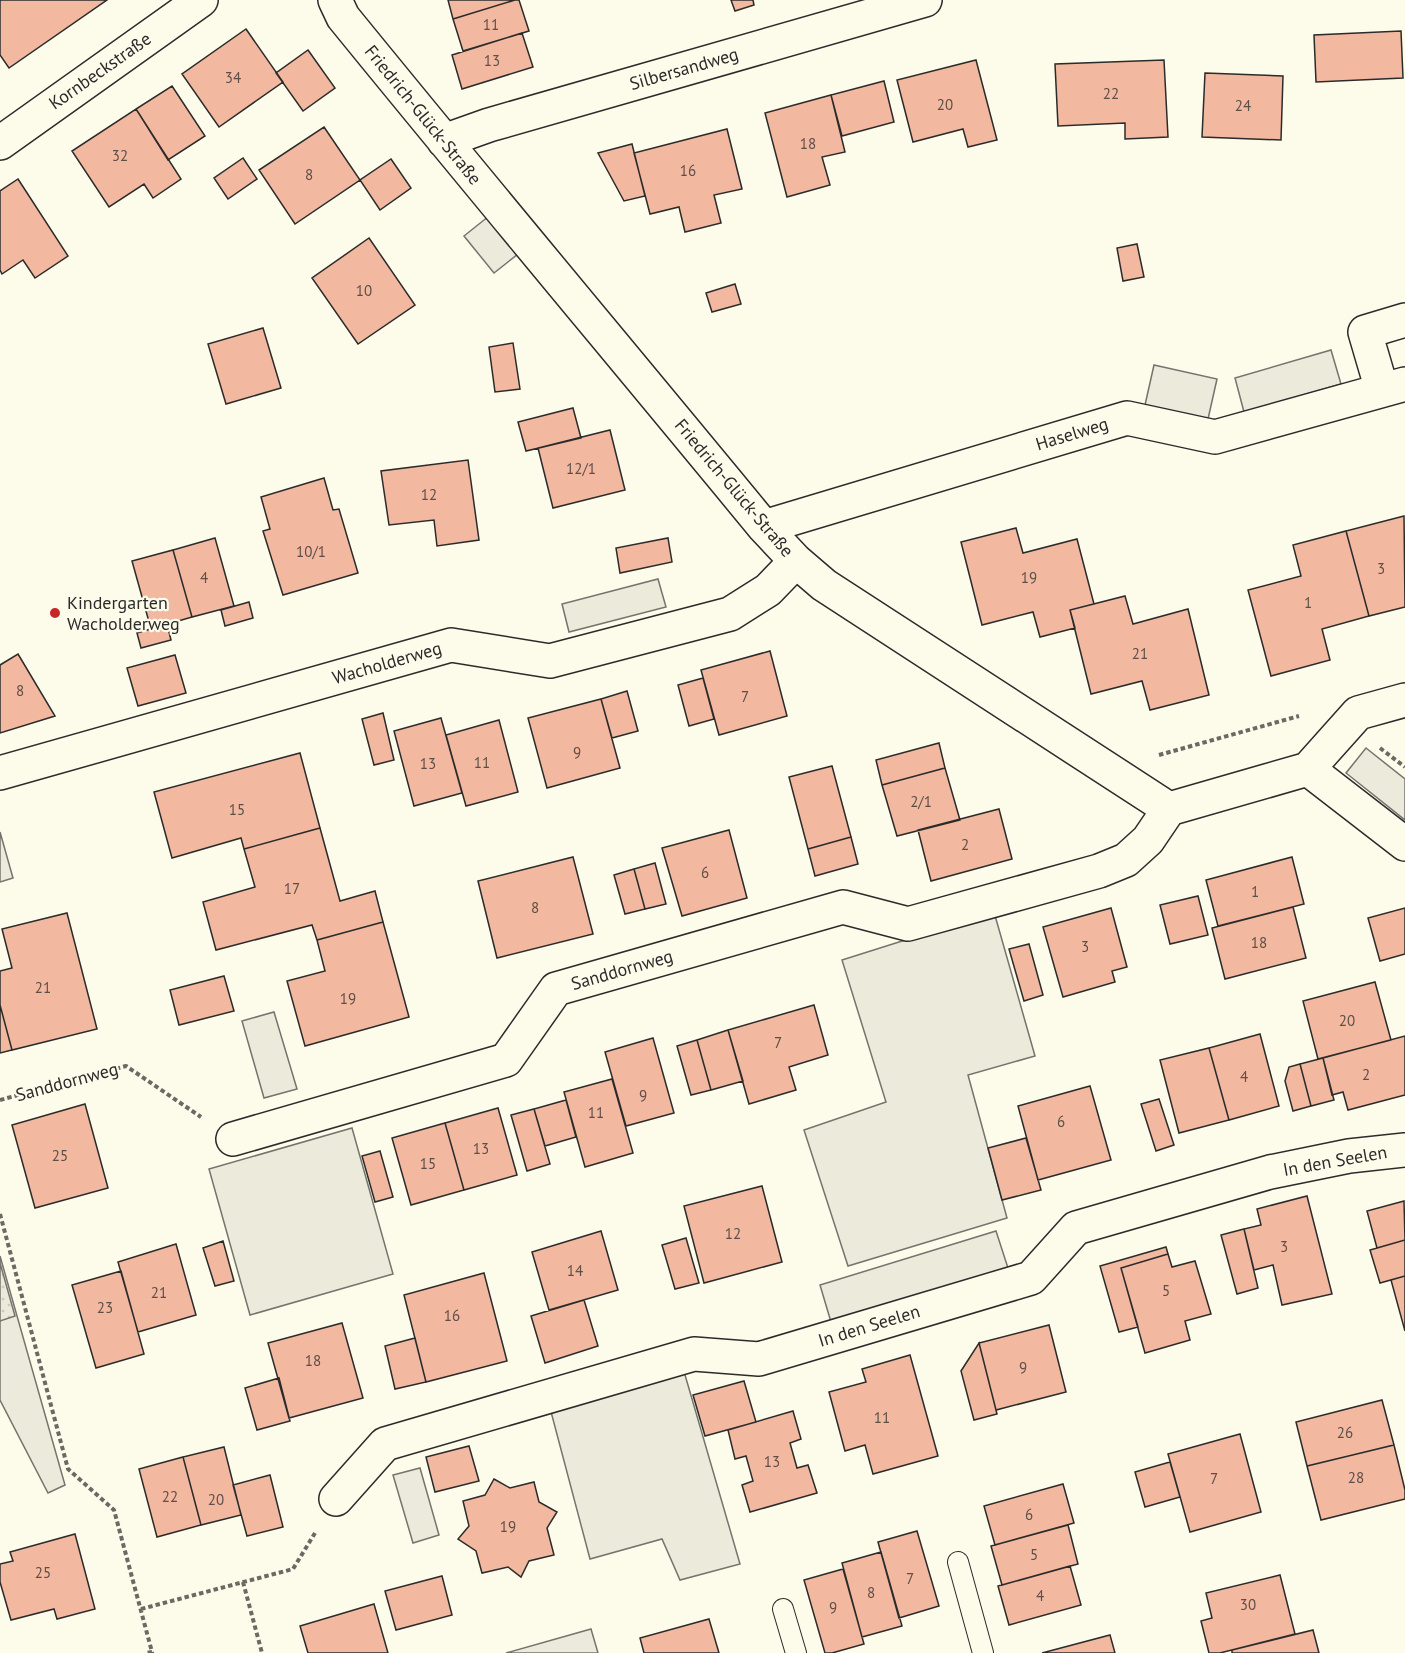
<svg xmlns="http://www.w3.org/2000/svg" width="1405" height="1653" viewBox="0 0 1405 1653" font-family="'PT Sans',sans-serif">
  <defs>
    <pattern id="park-dots" width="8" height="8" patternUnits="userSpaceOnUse" patternTransform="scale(1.5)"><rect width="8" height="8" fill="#ecebdb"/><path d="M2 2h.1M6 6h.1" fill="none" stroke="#cbcabc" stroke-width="1.8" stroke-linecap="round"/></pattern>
  </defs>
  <rect width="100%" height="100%" fill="#fdfbea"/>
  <path fill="#ecebdb" stroke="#74746e" stroke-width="1.5" d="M994 912 1035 1056 968 1075 1007 1218 848 1266 804 1130 886 1102 842 960Z
    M352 1128 393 1274 250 1315 209 1169Z
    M0 1256 65 1485 48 1493 0 1400Z
    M683 1368 740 1564 680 1580 662 1539 590 1559 550 1408Z
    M591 1629 598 1653H506Z"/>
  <path fill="url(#park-dots)" stroke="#74746e" stroke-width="1.5" d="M0 1263 15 1316 0 1321Z"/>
  <path fill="#eceadb" stroke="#74746e" stroke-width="1.5" d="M489 216 518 254 494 273 464 236Z
    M1331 350 1341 384 1244 412 1235 378Z
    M1154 365 1217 379 1208 419 1145 405Z
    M658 579 666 607 569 632 562 604Z
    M1366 748 1405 779V820L1346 773Z
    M0 832 13 878 0 882Z
    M274 1012 297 1089 264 1098 242 1021Z
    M996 1231 1008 1268 831 1322 820 1285Z
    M420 1468 439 1535 413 1543 393 1475Z"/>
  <path fill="#f2b8a0" stroke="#2b2b2b" stroke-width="1.5" d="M0 0H107L9 68 0 55Z
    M448 0H515L453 19Z
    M515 0H519L529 31 463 51 453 19Z
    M731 0H753L754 5 735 11Z
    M246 29 283 82 219 127 182 74Z
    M1401 31 1403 78 1316 82 1314 35Z
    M522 33 533 67 462 89 452 55Z
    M308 50 335 88 303 111 276 73Z
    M976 60 997 140 968 147 963 129 913 142 897 80Z
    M1164 60 1168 137 1125 139V123L1058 126 1055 64Z
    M1205 73 1283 76 1281 140 1202 137Z
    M884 81 894 122 842 136 831 95Z
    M172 86 205 136 168 160 136 109Z
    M831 95 845 152 822 157 830 185 787 197 765 113Z
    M136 109 181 179 153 198 144 184 109 207 72 151Z
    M324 127 360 180 295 224 259 170Z
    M727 129 742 189 714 195 721 223 685 232 679 207 650 214 634 153Z
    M632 144 645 196 624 201 598 153Z
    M243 158 257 179 228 199 214 178Z
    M391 159 411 188 380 210 360 180Z
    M18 179 68 256 35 278 23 260 2 274 0 270V191Z
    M369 238 415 305 358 344 312 278Z
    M1137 244 1144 277 1123 281 1117 248Z
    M735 284 741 304 712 312 706 293Z
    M263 328 281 388 226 404 208 344Z
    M513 343 520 389 495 392 489 347Z
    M573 408 581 438 526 451 518 422Z
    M610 430 625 490 553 508 538 448Z
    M468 460 479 540 437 546 434 520 389 525 381 471Z
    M324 478 333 510 339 509 358 573 283 595 263 531 270 529 261 497Z
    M1404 516 1405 607 1369 616 1346 531Z
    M1016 528 1023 553 1077 539 1094 604 1070 610 1075 628 1040 637 1033 612 982 625 961 542Z
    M1346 531 1369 616 1322 629 1330 660 1271 676 1248 590 1301 576 1293 545Z
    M215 538 234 606 192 617 173 550Z
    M668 538 672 562 620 573 616 548Z
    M173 550 192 617 151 629 132 561Z
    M1125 596 1133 624 1188 609 1209 695 1150 710 1142 681 1091 694 1070 610Z
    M249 602 253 618 225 626 221 610Z
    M167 624 171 640 141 648 137 633Z
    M770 651 787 716 719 735 701 670Z
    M18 654 55 716 0 733V665Z
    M175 655 186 693 138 706 127 668Z
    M703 678 714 719 689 726 678 685Z
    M627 691 638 731 612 738 601 699Z
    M601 699 620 768 547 788 528 718Z
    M383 713 394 760 374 765 362 719Z
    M441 718 462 793 414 806 394 731Z
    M499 720 518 792 466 806 446 735Z
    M939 743 945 768 882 785 876 760Z
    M300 753 320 828 244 849 241 838 172 858 154 792Z
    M832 766 851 837 808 849 789 777Z
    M945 768 960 820 897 836 882 785Z
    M999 809 1012 859 931 881 918 830Z
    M320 828 340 901 375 891 383 922 317 940 312 925 216 950 203 902 255 887 244 849Z
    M729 830 747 898 682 916 662 848Z
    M851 837 858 864 815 876 808 849Z
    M573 857 593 934 497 958 478 881Z
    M1292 857 1304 904 1218 926 1206 880Z
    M655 863 666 904 645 909 634 869Z
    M634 869 645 909 625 914 614 875Z
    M1198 896 1208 935 1170 944 1160 905Z
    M1293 907 1306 958 1225 979 1212 928Z
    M1111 908 1127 967 1112 971 1115 982 1063 997 1043 927Z
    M1405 908V954L1380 961 1368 918Z
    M67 913 97 1029 12 1050 0 1005V971L12 968 2 929Z
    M383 922 409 1017 305 1046 287 981 325 971 317 940Z
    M1029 944 1043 995 1024 1001 1009 949Z
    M224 976 234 1011 179 1025 170 990Z
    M1375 982 1391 1040 1318 1059 1303 1001Z
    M0 1005 12 1050 0 1053Z
    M814 1005 828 1055 789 1067 796 1090 749 1104 728 1030Z
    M728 1030 743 1081 711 1090 697 1040Z
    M1260 1034 1279 1106 1229 1120 1209 1048Z
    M1405 1036V1095L1348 1110 1343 1092 1332 1095 1323 1058Z
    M653 1038 674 1113 626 1126 605 1052Z
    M697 1040 711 1090 691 1095 677 1046Z
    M1209 1048 1229 1120 1179 1133 1160 1060Z
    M1323 1058 1334 1100 1311 1106 1300 1064Z
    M1300 1064 1311 1106 1293 1111 1285 1081 1289 1067Z
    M612 1079 633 1153 585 1167 564 1092Z
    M1090 1086 1111 1160 1038 1180 1018 1106Z
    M1159 1099 1174 1145 1156 1151 1141 1104Z
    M566 1100 576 1137 545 1146 534 1109Z
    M85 1104 108 1188 35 1208 12 1125Z
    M498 1108 517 1175 464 1190 445 1123Z
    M534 1109 550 1164 527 1171 511 1115Z
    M445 1123 464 1190 411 1205 392 1138Z
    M1026 1138 1041 1190 1002 1200 988 1148Z
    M380 1151 393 1197 375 1202 362 1156Z
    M762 1186 782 1262 704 1283 684 1206Z
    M1307 1196 1332 1294 1282 1305 1273 1265 1254 1270 1244 1229 1261 1225 1257 1209Z
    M1404 1201 1405 1240 1377 1248 1367 1211Z
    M1244 1229 1258 1288 1237 1294 1221 1235Z
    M601 1231 618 1290 549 1310 532 1252Z
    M686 1238 699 1283 675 1289 662 1245Z
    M1405 1240V1276L1380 1283 1370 1250Z
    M223 1241 234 1281 215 1286 203 1248Z
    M176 1244 196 1315 138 1332 118 1262Z
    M1166 1247 1168 1254 1121 1268 1138 1327 1119 1332 1100 1266Z
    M1168 1254 1172 1267 1195 1261 1211 1314 1185 1321 1190 1340 1145 1353 1121 1268Z
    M121 1271 144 1354 96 1368 72 1285Z
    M484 1273 507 1361 426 1382 404 1295Z
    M1405 1276V1331L1391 1280Z
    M584 1300 598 1346 545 1363 531 1316Z
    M342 1323 363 1398 289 1418 268 1343Z
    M1049 1325 1066 1392 996 1410 979 1343Z
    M415 1338 426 1382 395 1389 385 1346Z
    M979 1343 997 1414 974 1420 961 1371Z
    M910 1355 938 1456 873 1474 865 1445 845 1451 829 1392 866 1382 862 1369Z
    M279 1378 290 1421 257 1430 245 1388Z
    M744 1381 756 1422 705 1436 693 1395Z
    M1382 1400 1394 1445 1307 1466 1296 1422Z
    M793 1411 801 1439 790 1443 797 1468 808 1465 817 1493 750 1512 742 1485 753 1481 746 1456 735 1459 728 1430Z
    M1240 1434 1261 1512 1190 1532 1168 1454Z
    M1394 1445 1405 1490V1499L1321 1520 1307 1466Z
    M469 1446 479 1481 435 1492 426 1457Z
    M224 1447 241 1515 201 1525 183 1457Z
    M183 1457 201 1525 157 1537 139 1469Z
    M1170 1462 1180 1497 1145 1507 1135 1472Z
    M270 1475 283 1527 247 1536 233 1485Z
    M494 1479 510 1488 534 1482 539 1502 557 1512 547 1528 554 1555 529 1561 521 1577 508 1567 482 1573 476 1551 458 1539 469 1526 463 1501 485 1495Z
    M1063 1484 1074 1523 995 1545 984 1506Z
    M1068 1525 1078 1564 1002 1585 991 1546Z
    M917 1531 939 1606 899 1618 878 1542Z
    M75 1534 95 1609 57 1619 54 1609 11 1620 0 1582V1564L13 1561 10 1552Z
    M881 1552 902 1626 862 1637 842 1563Z
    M1070 1566 1081 1605 1009 1625 998 1586Z
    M843 1569 864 1644 832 1653H825L804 1580Z
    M1280 1575 1295 1634 1220 1653H1209L1201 1621 1212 1618 1206 1593Z
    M442 1576 452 1615 396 1630 385 1591Z
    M374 1604 388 1653H308L300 1626Z
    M709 1619 719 1653H644L640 1638Z
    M1313 1630 1319 1653H1232V1650Z
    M1110 1635 1115 1653H1042Z"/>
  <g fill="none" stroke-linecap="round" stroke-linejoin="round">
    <defs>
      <path id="service" d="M958 1562 983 1653
        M783 1609 796 1653"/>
      <path id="minor" d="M335 0 343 17C482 188 624 357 764 527L796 561 824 585 1169 809 1308 769 1405 844
        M444 141 489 125 925 0
        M0 143 201 0
        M1382 390 1365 332 1405 320
        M764 527 1127 418 1215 437 1405 384
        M1308 769 1358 713 1405 700
        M0 773 451 645 550 661 730 614 768 590 796 561
        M233 1139 506 1060 556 989 843 907 908 924 1099 871 1126 860 1148 840 1169 809
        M336 1499 385 1444 694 1354 759 1359 1031 1278 1076 1228 1270 1172 1349 1156 1405 1150"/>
    </defs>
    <use href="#service" stroke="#2b2b2b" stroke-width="22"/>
    <use href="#minor" stroke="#2b2b2b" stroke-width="36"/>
    <path stroke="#6a6964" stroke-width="4" stroke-dasharray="4.5 3" stroke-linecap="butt" d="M1380 748 1405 767
      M1159 755 1299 716
      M0 1100 126 1066 201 1117
      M0 1214 68 1469 114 1510 152 1652 145 1653
      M243 1582 262 1653
      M141 1609 293 1569 315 1533"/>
    <use href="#service" stroke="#fdfbea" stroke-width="20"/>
    <use href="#minor" stroke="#fdfbea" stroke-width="33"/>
  </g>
  <circle fill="#c62828" stroke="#fdfbea" stroke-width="2" cx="55" cy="613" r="6"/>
  <g text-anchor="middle" stroke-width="4.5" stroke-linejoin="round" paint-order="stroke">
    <g font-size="15" fill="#5d4e48">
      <text x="491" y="30">11</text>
      <text x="492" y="66">13</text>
      <text x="233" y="83">34</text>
      <text x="1111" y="99">22</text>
      <text x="945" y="110">20</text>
      <text x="1243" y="111">24</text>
      <text x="808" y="149">18</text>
      <text x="120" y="161">32</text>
      <text x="688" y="176">16</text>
      <text x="309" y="180">8</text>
      <text x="364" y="296">10</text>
      <text x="581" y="474">12/1</text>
      <text x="429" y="500">12</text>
      <text x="311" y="557">10/1</text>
      <text x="1381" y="574">3</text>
      <text x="204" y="583">4</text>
      <text x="1029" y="583">19</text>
      <text x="1308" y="608">1</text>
      <text x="1140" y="659">21</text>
      <text x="20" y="696">8</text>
      <text x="745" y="702">7</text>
      <text x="577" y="758">9</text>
      <text x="482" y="768">11</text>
      <text x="428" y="769">13</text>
      <text x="921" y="807">2/1</text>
      <text x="237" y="815">15</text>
      <text x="965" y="850">2</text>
      <text x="705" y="878">6</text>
      <text x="292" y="894">17</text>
      <text x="1255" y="897">1</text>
      <text x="535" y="913">8</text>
      <text x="1259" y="948">18</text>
      <text x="1085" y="952">3</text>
      <text x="43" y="993">21</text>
      <text x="348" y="1004">19</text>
      <text x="1347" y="1026">20</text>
      <text x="778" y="1048">7</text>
      <text x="1366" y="1080">2</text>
      <text x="1244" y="1082">4</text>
      <text x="643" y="1101">9</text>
      <text x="596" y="1118">11</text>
      <text x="1061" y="1127">6</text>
      <text x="481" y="1154">13</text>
      <text x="60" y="1161">25</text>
      <text x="428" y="1169">15</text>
      <text x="733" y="1239">12</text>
      <text x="1284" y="1252">3</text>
      <text x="575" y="1276">14</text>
      <text x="1166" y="1296">5</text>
      <text x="159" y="1298">21</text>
      <text x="105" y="1313">23</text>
      <text x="452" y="1321">16</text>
      <text x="313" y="1366">18</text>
      <text x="1023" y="1373">9</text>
      <text x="882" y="1423">11</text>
      <text x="1345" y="1438">26</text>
      <text x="772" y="1467">13</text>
      <text x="1356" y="1483">28</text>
      <text x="1214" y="1484">7</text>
      <text x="170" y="1502">22</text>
      <text x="216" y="1505">20</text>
      <text x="1029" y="1520">6</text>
      <text x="508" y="1532">19</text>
      <text x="1034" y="1560">5</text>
      <text x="43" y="1578">25</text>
      <text x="910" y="1584">7</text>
      <text x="871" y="1598">8</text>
      <text x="1040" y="1601">4</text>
      <text x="1248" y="1610">30</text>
      <text x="833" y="1613">9</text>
    </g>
    <g font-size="18" fill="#2b2b2b" stroke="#fdfbea">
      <text transform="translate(684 69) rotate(-16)" y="6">Silbersandweg</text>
      <text transform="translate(100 71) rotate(-35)" y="6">Kornbeckstraße</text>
      <text transform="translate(423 115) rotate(51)" y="6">Friedrich-Glück-Straße</text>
      <text transform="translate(1072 434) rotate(-17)" y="6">Haselweg</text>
      <text transform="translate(734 488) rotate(50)" y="6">Friedrich-Glück-Straße</text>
      <text transform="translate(387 663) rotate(-16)" y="6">Wacholderweg</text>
      <text transform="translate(622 970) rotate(-16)" y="6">Sanddornweg</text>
      <text transform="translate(67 1082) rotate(-15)" y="6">Sanddornweg</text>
      <text transform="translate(1335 1161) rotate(-10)" y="6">In den Seelen</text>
      <text transform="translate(869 1326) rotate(-17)" y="6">In den Seelen</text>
    </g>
    <g font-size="18" fill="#2b2b2b" stroke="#fdfbea" text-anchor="start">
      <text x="67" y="609">Kindergarten<tspan x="67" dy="21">Wacholderweg</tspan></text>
    </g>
  </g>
</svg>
